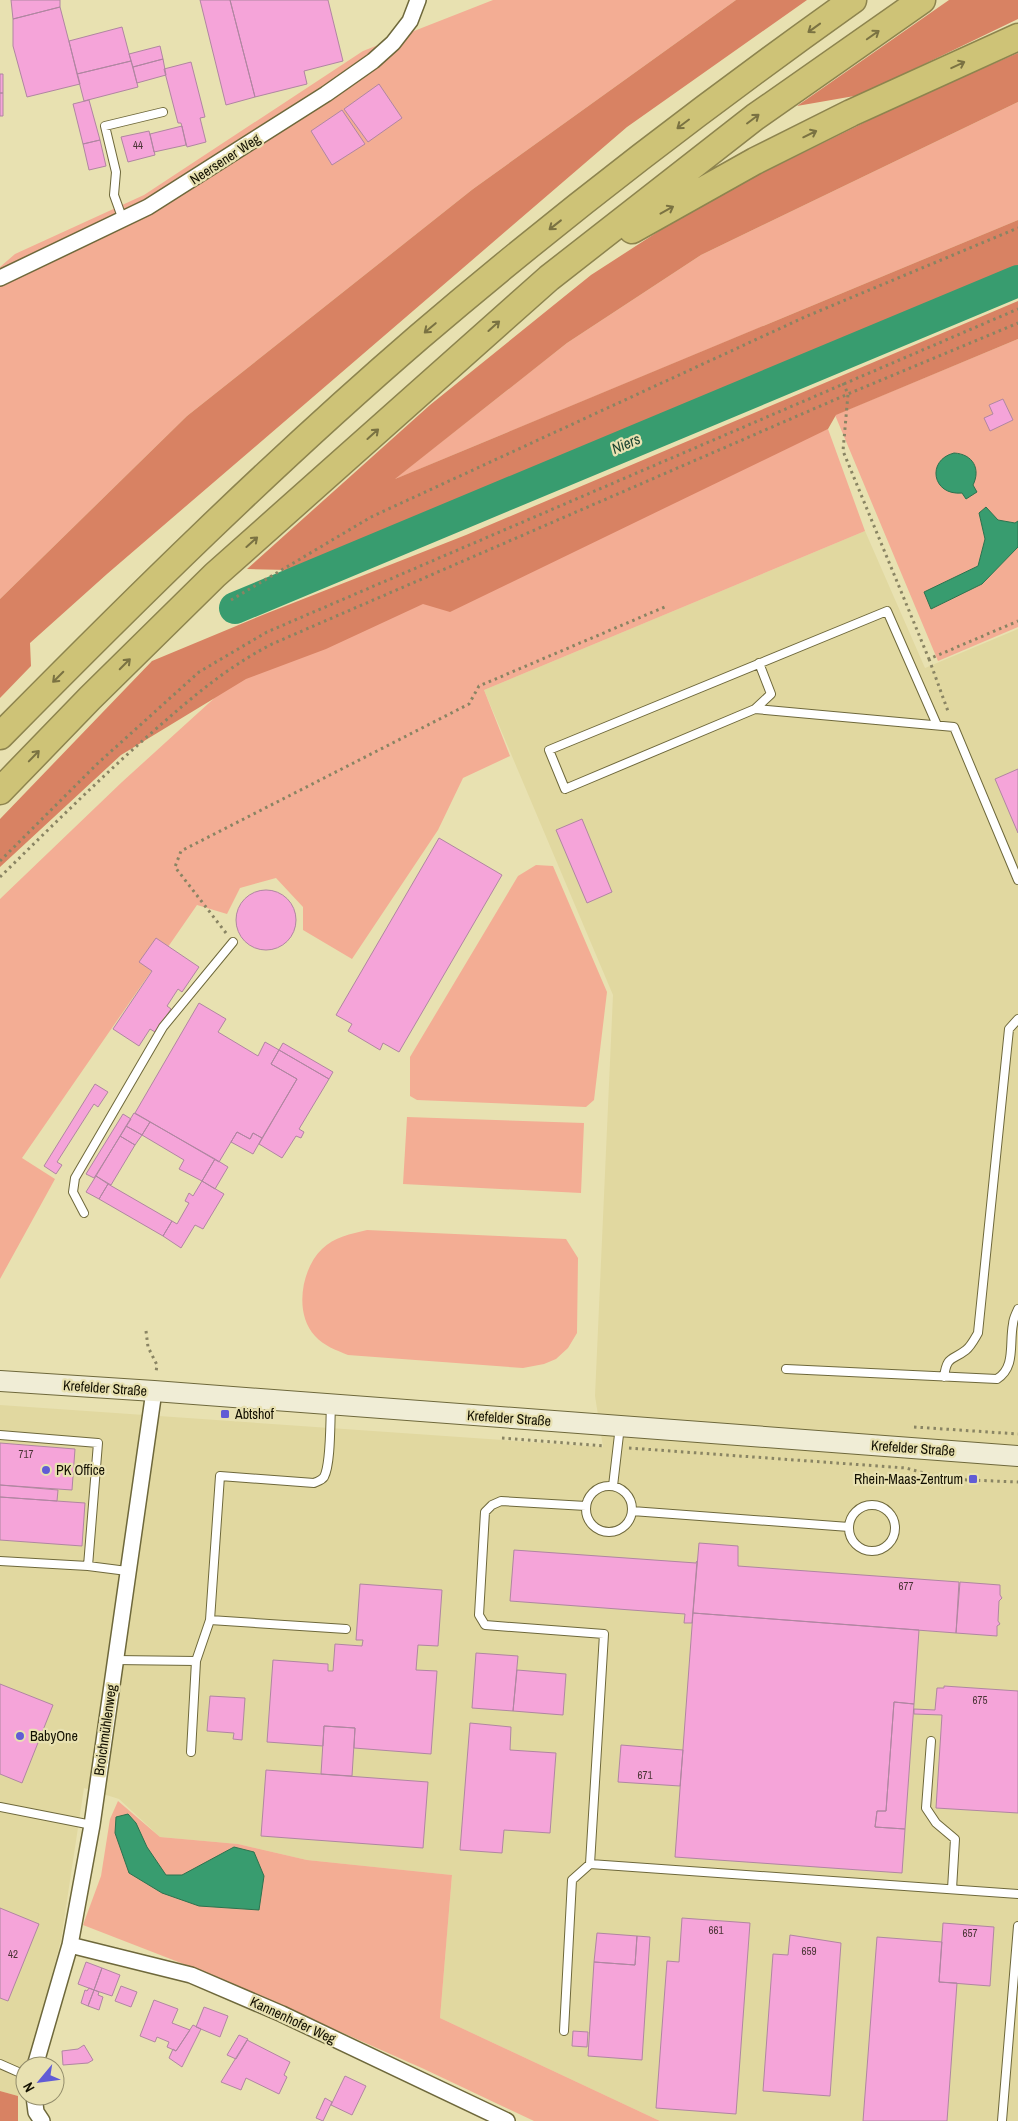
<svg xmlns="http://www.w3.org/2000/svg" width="1018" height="2121" viewBox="0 0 1018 2121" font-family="'Archivo Narrow',sans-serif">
  <rect width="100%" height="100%" fill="#e8e1b1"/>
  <path fill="#e1d8a0" d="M865 531 925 668 1018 629V2121H660L440 2018 452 1875 307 1860 238 1844 160 1837 119 1799 84 1788 61 1940 28 2066H25V2077L21 2093 18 2096 0 2091V1405L603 1447 595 1396 613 995 484 690Z"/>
  <path fill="#f3ad94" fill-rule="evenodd" d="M493 0H736L473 189 187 416 0 599V267L15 254 144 195 363 51Z
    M1018 102V220L393 480 567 343 701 255Z
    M1018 339V521L1015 523 998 520 986 508 979 513 985 539 978 566 924 592 931 609 982 584 1018 547V627L938 661 835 415ZM1003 399 1013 420 990 430 993 414 989 405Z
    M828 429 865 531 484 690 510 756 463 778 438 830 352 959 303 930V907L276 878 240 888 227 914 197 905 22 1158 55 1179 0 1279V899L122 782 253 663Z
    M536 865 553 866 607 992 594 1100 586 1107 417 1100 410 1096V1057L518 876Z
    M407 1117 584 1123 581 1193 403 1184Z
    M367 1230 566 1239 578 1258 577 1333 568 1348 556 1359 544 1364 523 1368 348 1355C336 1350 324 1346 315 1336 294 1314 301 1269 322 1249 334 1237 351 1234 367 1230Z
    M118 1801 160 1837 238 1844 307 1860 452 1875 440 2018 660 2121H534L424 2069 217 1977 83 1925 101 1876 110 1819Z"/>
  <path fill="#d88263" d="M736 0H807L627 127 107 574 30 643 31 666 0 698V599L187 416 473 189Z
    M949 0H1018V19L860 95 797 106Z
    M1018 53V102L701 255 567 343 395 479 1018 220V268L427 520 288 570 247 569 430 405 591 275 707 200 912 99Z
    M1018 301V339L836 415 828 429 450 612 423 604 326 649 246 679 121 755 0 867V819L152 661 265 614 466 535Z
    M0 2091 18 2096V2121H0Z"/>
  <path fill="#389c6f" stroke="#2d724e" d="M954 453C973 454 981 469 973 485L977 492 966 499 962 493C932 496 926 460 954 453Z
    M986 507 998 520 1015 523 1018 521V547L982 584 931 609 924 592 978 566 985 539 979 513Z
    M128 1814 136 1823 147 1847 166 1875H182L234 1847 254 1852 264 1876 259 1910 199 1906 162 1893 129 1873 115 1833 116 1817Z"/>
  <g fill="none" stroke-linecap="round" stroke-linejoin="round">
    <path stroke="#389c6f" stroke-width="32" d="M235 608 1018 281"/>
  </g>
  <path fill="#f5a4d9" stroke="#b086a1" d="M11 0H60V7L13 19Z
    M200 0H230L255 97 226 105Z
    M230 0H328L343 61 304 71 307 84 255 97Z
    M60 7 80 84 27 97 13 46V19Z
    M122 27 131 61 77 74 69 41Z
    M160 46 163 59 133 67 129 54Z
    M163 59 166 75 137 83 133 67Z
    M131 61 138 87 84 101 77 74Z
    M191 62 205 117 200 118 206 142 187 147 181 123H178L164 69Z
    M0 74H3V93H0Z
    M379 84 402 118 368 142 344 109Z
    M0 93H3V116H0Z
    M89 100 100 140 83 144 73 104Z
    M342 110 365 144 332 165 311 131Z
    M182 126 186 145 154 152 150 134Z
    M149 131 155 155 128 162 121 137Z
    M100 140 106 166 89 170 83 144Z
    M1003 399 1013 420 990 431 984 418 993 414 989 405Z
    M1018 769V833L995 779Z
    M582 819 612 892 587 903 556 830Z
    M439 838 502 875 399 1052 383 1043 380 1050 348 1031 352 1024 336 1015Z
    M236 920a30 30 0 1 1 60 0a30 30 0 1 1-60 0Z
    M156 938 199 967 182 992 178 989 167 1006 171 1009 155 1032 150 1029 139 1046 113 1029 152 971 139 962Z
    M199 1003 226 1019 218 1032 258 1056 265 1042 279 1050 271 1064 297 1079 262 1138 253 1133 250 1139 237 1132 219 1162 135 1113Z
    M283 1043 333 1072 329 1079 279 1050Z
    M279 1050 329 1079 299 1129 304 1132 301 1138 296 1136 282 1158 259 1144 297 1079 271 1064Z
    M95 1084 108 1092 98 1107 94 1104 57 1162 62 1165 56 1174 44 1166Z
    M134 1113 150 1122 142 1135 126 1126Z
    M123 1114 131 1119 94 1178 86 1174Z
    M150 1122 215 1159 202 1181 179 1169 184 1160 142 1135Z
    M126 1126 142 1135 135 1145 120 1136Z
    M237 1132 250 1139 253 1133 262 1138 253 1154 231 1142Z
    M120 1136 135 1145 111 1185 96 1176Z
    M215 1159 228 1167 215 1189 202 1181Z
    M96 1176 108 1184 99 1199 86 1192Z
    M202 1181 224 1194 203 1229 195 1225 181 1248 163 1236 172 1221 177 1224 189 1203 185 1201 189 1193 193 1196Z
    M108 1184 172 1221 163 1236 99 1199Z
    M0 1443 75 1449 72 1490 0 1485Z
    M0 1485 58 1490 57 1501 0 1497Z
    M0 1497 85 1503 82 1546 0 1540Z
    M699 1543 738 1546V1566L959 1582 956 1633 693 1613Z
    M514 1550 696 1563 697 1561 692 1623H684L685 1614 510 1601Z
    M960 1582 1000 1585V1595L1002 1598 999 1601 998 1621 1000 1624 997 1626V1636L956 1633Z
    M360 1584 442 1590 438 1646 418 1645 416 1670 437 1671 431 1754 354 1748 355 1728 324 1726 323 1746 267 1742 273 1660 328 1664V1671H333L335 1644 362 1646 363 1640H356Z
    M693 1613 919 1630 914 1704 894 1702 886 1811H877L875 1827 905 1829 902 1873 675 1857Z
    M476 1653 518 1656 513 1711 472 1708Z
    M517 1670 566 1674 563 1715 513 1711Z
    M0 1684 53 1705 22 1783 0 1774Z
    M944 1686 1018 1691V1813L936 1808 942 1715 914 1714V1709L935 1710 937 1688H944Z
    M210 1696 245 1698 242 1740 233 1739 234 1733 207 1731Z
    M894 1702 914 1704 905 1829 875 1827 877 1811H886Z
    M470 1723 511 1727 510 1750 556 1753 550 1833 504 1830 502 1853 460 1850Z
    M324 1726 355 1728 352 1776 321 1774Z
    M621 1745 683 1750 680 1786 618 1782Z
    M266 1770 428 1782 423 1848 261 1836Z
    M0 1908 39 1924 8 2001 0 1998Z
    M682 1918 750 1923 736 2114 656 2108 667 1961 679 1962Z
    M943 1923 994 1927 990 1986 939 1982Z
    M597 1933 637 1936 635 1965 594 1962Z
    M790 1935 841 1943 830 2096 763 2091 773 1954 788 1955Z
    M637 1936 650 1937 642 2060 588 2056 594 1962 635 1965Z
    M877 1937 942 1942 939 1982 957 1983 947 2121H863Z
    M86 1962 102 1968 94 1990 78 1984Z
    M102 1968 120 1975 112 1996 94 1990Z
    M121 1986 137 1992 131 2007 115 2001Z
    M89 1988 94 1990 88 2006 81 2003 85 1990 87 1991Z
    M94 1990 99 1992 98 1995 103 1997 99 2010 88 2006Z
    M154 2000 178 2009 172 2023 190 2030 176 2051 167 2047 169 2042 157 2037 155 2042 140 2036Z
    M204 2007 228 2016 220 2037 196 2027Z
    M193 2025 201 2029 182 2067 169 2058 173 2049 176 2051Z
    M573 2031 588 2032 587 2047 572 2046Z
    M239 2035 248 2039 236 2059 227 2055Z
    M247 2040 290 2062 284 2075 287 2077 279 2094 246 2078 241 2090 221 2082Z
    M84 2045 93 2060 88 2063 63 2065 62 2051 78 2049Z
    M345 2076 366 2086 352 2115 331 2105Z
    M325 2098 332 2102 323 2121 316 2118Z"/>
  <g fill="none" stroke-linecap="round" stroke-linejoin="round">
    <defs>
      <path id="lane" d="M123 220 114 195 116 172 105 126 163 112
        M755 709 771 694 759 663
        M937 725 887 611 549 750 565 789 755 709 954 727 1018 880
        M84 1213 73 1192 75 1178 163 1027 233 942
        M786 1369 997 1379C1016 1367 1009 1344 1013 1324 1013 1319 1016 1314 1018 1309
        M944 1377C947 1355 952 1361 966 1350 971 1346 975 1338 978 1333L1009 1029 1018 1019
        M0 1435 98 1443 88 1566
        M586 1509a23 23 0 1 1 46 0a23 23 0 1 1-46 0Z
        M613 1486 620 1426
        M849 1528a23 23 0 1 1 46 0a23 23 0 1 1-46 0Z
        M586 1506 501 1501 492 1505 485 1512 479 1615 485 1625 604 1634 590 1864
        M632 1511 849 1527
        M0 1561 88 1566 127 1571
        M210 1620 346 1629
        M115 1660 196 1661 210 1620 220 1476 314 1483C318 1481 321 1481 324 1477 331 1464 330 1423 331 1406
        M931 1741 926 1808 936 1823 955 1839 952 1889
        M191 1752 196 1661
        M0 1807 92 1825
        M564 2031 572 1880 590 1864 1018 1894
        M0 2064 25 2075
        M1002 2121 1018 1926"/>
      <path id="street" d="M0 278 148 207 326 94 373 61 393 43 410 21 418 0
        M70 1945 191 1975 282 2014 507 2121
        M35 2066 70 1945 92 1825 154 1391
        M34 2096 36 2112 42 2121"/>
      <path id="secondary" d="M0 1381 154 1391 1018 1456"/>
      <path id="highway" d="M632 230 755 161 851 113 1018 37
        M0 736C135 599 273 463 419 337 558 218 704 106 853 0
        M0 791 90 698 215 575 549 278 755 117 922 0"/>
    </defs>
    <use href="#lane" stroke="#6e683b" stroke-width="10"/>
    <use href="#street" stroke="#6e683b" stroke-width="18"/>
    <use href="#secondary" stroke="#6e683b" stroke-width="22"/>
    <use href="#highway" stroke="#8d844e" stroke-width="29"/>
    <path stroke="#898463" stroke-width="3" stroke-dasharray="2.5 4" stroke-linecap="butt" d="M843 383 848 394 843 451 929 659 1018 621
      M231 600 371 517 807 316 1018 228
      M929 659 949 714
      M0 861 97 764 199 672 267 632 1018 309
      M0 877C49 829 98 780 149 735 190 699 224 669 272 644L848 394 1018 323
      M226 933 175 867 181 851 469 704 479 686 667 606
      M146 1331 148 1347 157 1365 156 1372
      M914 1427 1018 1434
      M502 1438 605 1446
      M629 1448 906 1468 946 1479 1018 1482"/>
    <use href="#lane" stroke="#fff" stroke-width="8"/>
    <use href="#street" stroke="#fff" stroke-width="15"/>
    <use href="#secondary" stroke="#f0edd6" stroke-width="20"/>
    <use href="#highway" stroke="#cec377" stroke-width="26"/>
  </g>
  <defs><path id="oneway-shaft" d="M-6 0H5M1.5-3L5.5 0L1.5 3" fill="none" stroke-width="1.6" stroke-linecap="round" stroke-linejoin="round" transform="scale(1.25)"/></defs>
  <g stroke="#7a7242">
    <use href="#oneway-shaft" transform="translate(814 28) rotate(144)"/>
    <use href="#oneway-shaft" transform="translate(873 35) rotate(-35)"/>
    <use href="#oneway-shaft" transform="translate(958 65) rotate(-25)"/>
    <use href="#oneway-shaft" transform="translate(753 119) rotate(-37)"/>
    <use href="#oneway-shaft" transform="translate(683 124) rotate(143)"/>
    <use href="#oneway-shaft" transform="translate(810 134) rotate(-26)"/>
    <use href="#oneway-shaft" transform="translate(667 210) rotate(-29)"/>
    <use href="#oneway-shaft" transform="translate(555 225) rotate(142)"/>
    <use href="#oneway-shaft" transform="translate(494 326) rotate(-42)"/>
    <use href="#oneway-shaft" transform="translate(430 328) rotate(140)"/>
    <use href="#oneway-shaft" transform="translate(373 434) rotate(-42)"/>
    <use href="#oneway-shaft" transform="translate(252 542) rotate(-42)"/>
    <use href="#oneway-shaft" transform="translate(125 664) rotate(-45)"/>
    <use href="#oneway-shaft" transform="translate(58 677) rotate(135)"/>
    <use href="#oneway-shaft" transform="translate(34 756) rotate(-46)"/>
  </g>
  <g fill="#615cd5" stroke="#e8e1b1" stroke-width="2">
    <rect x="220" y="1409" width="10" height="10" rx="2.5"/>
    <circle cx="46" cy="1470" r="5"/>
    <rect x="968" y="1474" width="10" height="10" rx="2.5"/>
    <circle cx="20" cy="1736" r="5"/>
  </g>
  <g text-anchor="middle" stroke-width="4.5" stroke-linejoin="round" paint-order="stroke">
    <g font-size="11" fill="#4c3537">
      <text x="138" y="149">44</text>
      <text x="26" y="1458">717</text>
      <text x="906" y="1590">677</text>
      <text x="980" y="1704">675</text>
      <text x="645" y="1779">671</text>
      <text x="716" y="1934">661</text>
      <text x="970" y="1937">657</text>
      <text x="809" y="1955">659</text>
      <text x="13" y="1958">42</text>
    </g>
    <g font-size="14" fill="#131001" stroke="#e8e1b1">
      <text transform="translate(225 159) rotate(-33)" y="5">Neersener Weg</text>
      <text transform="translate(105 1388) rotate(4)" y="5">Krefelder Straße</text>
      <text transform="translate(509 1418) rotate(4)" y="5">Krefelder Straße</text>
      <text transform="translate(913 1448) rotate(4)" y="5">Krefelder Straße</text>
      <text transform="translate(105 1730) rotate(-82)" y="5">Broichmühlenweg</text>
      <text transform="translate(293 2020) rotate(25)" y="5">Kannenhofer Weg</text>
    </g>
    <g font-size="14" fill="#131001" stroke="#e8e1b1" text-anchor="start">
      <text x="235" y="1419">Abtshof</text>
      <text x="56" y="1475">PK Office</text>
      <text x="963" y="1484" text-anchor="end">Rhein-Maas-Zentrum</text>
      <text x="30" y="1741">BabyOne</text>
    </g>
    <g font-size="15" font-style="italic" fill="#1a4330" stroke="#e8e1b1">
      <text transform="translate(626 444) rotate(-23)" y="5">Niers</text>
    </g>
  </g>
  <g transform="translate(40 2081) rotate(241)"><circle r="24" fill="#e8e1b1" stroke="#938d6b"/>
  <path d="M0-4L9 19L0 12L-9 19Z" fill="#615cd5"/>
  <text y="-8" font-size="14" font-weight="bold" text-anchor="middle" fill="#131001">N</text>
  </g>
</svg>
